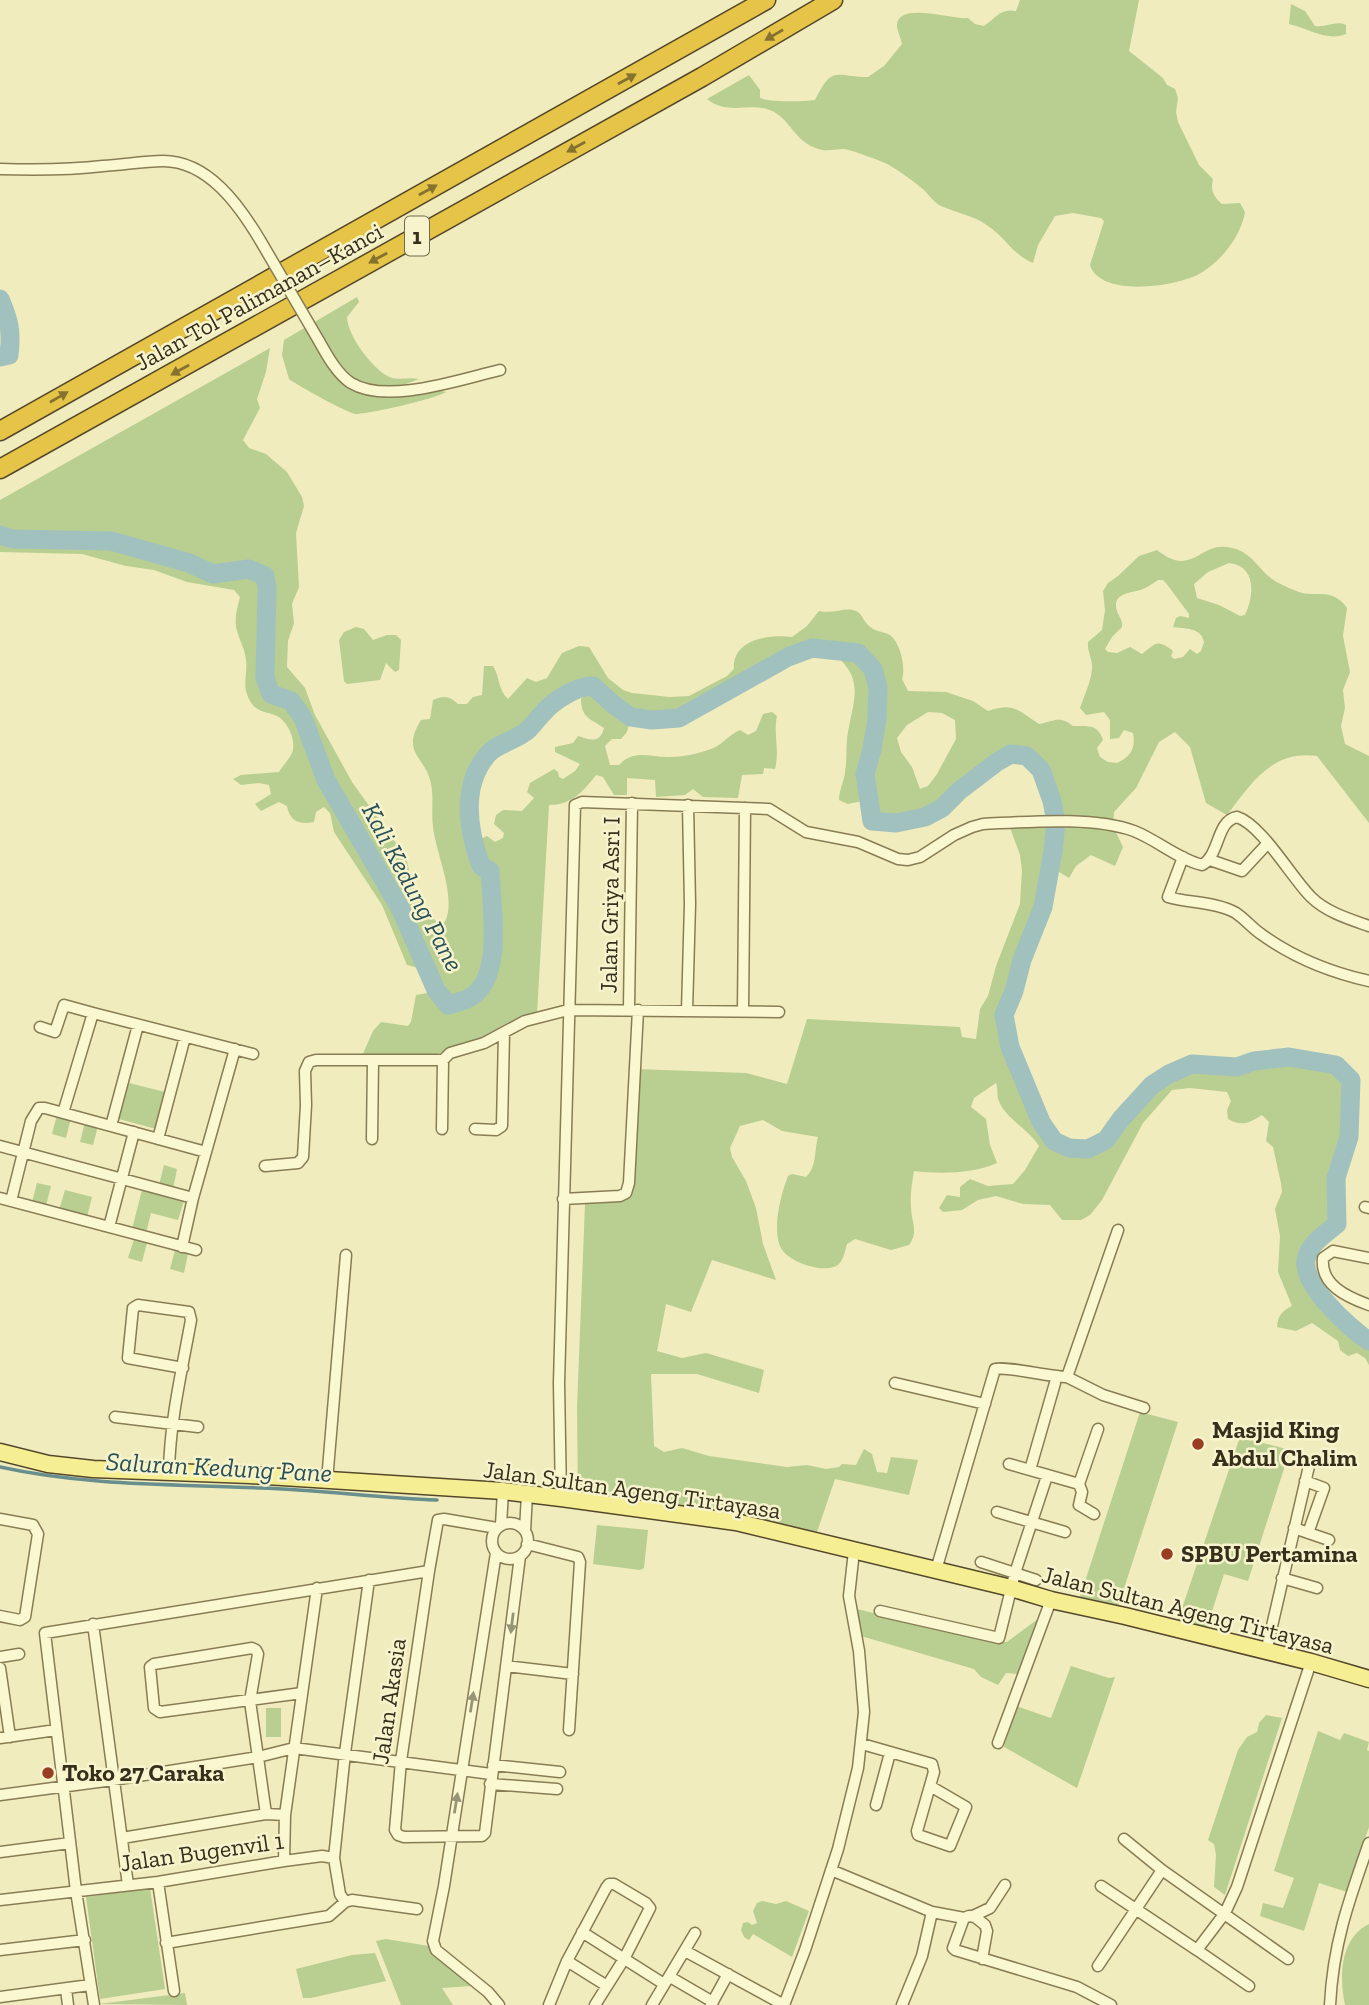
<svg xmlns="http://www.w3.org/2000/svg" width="1369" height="2005" viewBox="0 0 1369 2005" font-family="'Zilla Slab',serif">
  <rect width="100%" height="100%" fill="#f0ecbd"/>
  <path fill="#b9ce91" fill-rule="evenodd" d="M1020 0H1139L1129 51 1163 78 1167 85 1175 89 1178 98 1176 112 1178 122 1199 165 1213 179C1210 191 1214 197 1222 204L1240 203 1245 212C1241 236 1222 260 1201 273 1177 287 1100 298 1090 265L1104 221 1101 218 1073 213 1055 216 1038 245 1033 263C1012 254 1006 238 988 226 974 215 955 213 939 205 933 201 929 195 924 190 913 181 901 172 889 165 885 162 848 149 844 149 832 149 826 153 813 147 796 140 789 120 774 112 752 100 729 117 707 99L749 75 760 90V98C770 102 804 102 815 100 833 64 835 77 868 77L884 66 902 44C901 39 898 32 897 27 895 0 953 20 968 18L975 24 984 26C996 18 1000 8 1016 11Z
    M1291 4 1305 11 1315 26C1326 28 1336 20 1346 25V34C1328 42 1307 28 1289 24Z
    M357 297 359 302 347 317C347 335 374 372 392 378 401 380 410 377 419 379L377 395C400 401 424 385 446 392 435 399 369 414 356 414 349 414 295 384 289 379L282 355 284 340Z
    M270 348 266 372 257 399 260 408 243 440 249 448 266 454 287 472 302 497 304 506 296 533 299 587 292 604 294 623 288 641 287 667 305 688 315 715 352 782 406 857 412 883 423 908 436 921 445 922C457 897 436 854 433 827 431 813 434 798 431 784 426 756 400 754 421 720L430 719 433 700C444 695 450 696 458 704H467L473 697 482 695 484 666H493C500 677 498 690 508 699L527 678 536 682 547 678 562 653 579 646 589 647 608 678 623 690 632 693 670 697 689 696 727 676 734 669C732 639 770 634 792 637L807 626 819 611C834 614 842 608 853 610 862 612 862 619 868 625 873 631 881 631 888 634 900 640 906 667 902 679L908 691 946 692 973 701 988 711C1014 702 1017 710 1039 724 1054 721 1060 715 1073 726 1088 726 1098 724 1103 740L1097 748 1100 757 1108 762 1117 763C1131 756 1136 748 1133 733L1124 730 1119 738 1110 739V720L1104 712 1086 715 1080 708C1084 696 1091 682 1092 669 1093 659 1087 652 1088 642L1102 630 1105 610 1103 591 1108 583 1118 576 1139 556 1157 550C1164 555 1172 561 1181 561 1199 561 1208 542 1232 548 1248 551 1255 563 1266 574 1273 581 1284 586 1294 590 1314 600 1331 585 1347 608L1343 636 1350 672 1343 690 1345 708 1341 726 1345 744 1369 756V823L1317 756C1271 750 1251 784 1227 815L1206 803 1190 747 1175 732 1159 742 1136 788 1114 812 1113 826 1123 847 1115 866 1091 855 1076 866 1069 878 1056 870C1057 854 1061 837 1060 822 1058 788 1037 732 995 758 973 772 947 805 923 813 908 818 892 818 876 818L869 775 881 719 882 688 877 667 860 649 812 644 787 654 678 714 652 716 633 713 616 702 595 682C577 682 556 695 542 707 536 713 532 722 525 728 514 737 497 740 487 749 461 771 456 856 486 874 487 906 500 971 469 993 464 997 455 998 449 1000L440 988 403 907 329 778 306 716 293 698 274 691 269 678 271 588 268 573 250 565 214 569 191 559 111 537 14 536 0 531V500ZM1229 563C1257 566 1254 596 1245 615L1240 616 1219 605 1197 598 1194 584 1208 572ZM1158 580H1163L1166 583 1189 614V618L1180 616 1176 618 1173 627C1185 629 1201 627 1204 642L1201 651 1197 654 1190 649 1183 657 1174 659 1171 656 1173 651C1156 638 1156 644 1142 654L1130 647 1117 653 1108 652 1105 649 1112 637 1122 627C1123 618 1116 614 1116 606 1115 592 1134 593 1143 589 1148 587 1153 583 1158 580ZM928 712 942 713 955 720 956 739 937 774 928 786 920 789 912 767 901 752 897 738 907 725Z
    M0 539 13 543 110 545 188 566 213 577 249 573 261 578V679L267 697 289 704 299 720 322 781 396 910 422 969 407 965 382 905 334 832 330 813 324 807 316 812 314 822C300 825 290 822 287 806L279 802 261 811 255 804 271 794 269 785 259 783 241 785 233 779 241 775 279 772C283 765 292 757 293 749 295 738 287 721 277 716 266 711 257 713 250 701 241 685 248 676 246 660 245 650 241 643 238 634 233 622 237 609 240 597L234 590 187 582 154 570 126 566 82 554 0 552Z
    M356 627 364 629 373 640 387 635H396L401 640 399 670 395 672 386 663 380 680 347 684 344 681 339 640 344 632Z
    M836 656 856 657 870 671 874 688V719L861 774 865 805 862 801 848 804 839 800C839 790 844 782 845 772 847 761 846 750 847 739 851 706 867 681 836 656Z
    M592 690 612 708 630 721 627 732 621 739H612L605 746 610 765H619C635 748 651 758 670 757 683 757 696 754 708 750 721 747 728 735 740 730L748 735 756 731 763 714 772 712 777 716C773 734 780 749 775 769L764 768 763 774 742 775 738 798 703 797 693 789 685 795 656 797 655 780 627 778V795H614L603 777 596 775C583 792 571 805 549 805L537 1014 450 1050 423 1058 362 1056 373 1031 381 1022 408 1026 411 1022 416 995 433 992 447 1010C455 1007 466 1005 473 1001 509 978 495 905 494 869L484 863 476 842 487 836 495 842 503 838 504 833 494 824 496 815 503 810 522 811 534 798 527 792 530 783 554 769 558 772 559 777 563 779 575 771 580 764 555 752V747L573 743 578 736C590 740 600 744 604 728 591 719 581 718 581 699Z
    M1052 822 1039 906 1018 959 1010 990 1000 1015 1006 1048 1037 1124 1051 1144 1068 1151 1088 1153 1108 1143 1124 1122 1155 1088 1170 1078 1193 1068 1237 1071 1255 1065 1289 1061 1335 1069 1347 1082 1345 1136 1333 1178V1223L1312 1240 1301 1257 1305 1282 1340 1322 1369 1346V1365L1365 1358 1357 1353 1348 1356 1340 1350 1338 1341 1312 1323 1296 1331 1277 1327C1278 1315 1282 1311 1292 1306L1278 1272 1280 1236 1275 1209 1282 1192 1281 1183 1273 1147 1266 1141 1269 1122 1262 1115C1249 1123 1242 1127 1228 1119L1227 1110 1231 1101 1227 1092 1190 1088 1172 1090 1143 1123 1102 1200 1090 1215 1081 1220H1062L1050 1205 1023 1204 996 1196 978 1200 962 1210 943 1212 939 1208 947 1195 960 1197V1187L970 1179 988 1186 1013 1184 1025 1170 1039 1146C1029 1129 1005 1119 998 1099 997 1094 998 1088 996 1083L974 1098 971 1107 986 1119 990 1145 997 1163C973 1174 939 1174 914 1171 912 1183 910 1195 911 1206 911 1222 919 1231 909 1245L891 1250 855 1239 847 1244C845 1250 844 1259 839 1264 827 1275 792 1263 783 1251 770 1234 781 1194 788 1176L792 1174 806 1177C817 1167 814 1151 818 1137L782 1131 763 1120 740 1126 730 1148 732 1157 746 1181 756 1208 763 1244 776 1280 712 1260 691 1312 666 1304 657 1351 682 1358 706 1353 764 1370 759 1393 697 1374H651L654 1446 664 1452 682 1448 709 1456 787 1467 807 1465 826 1469 839 1467 842 1464 856 1465 864 1449 872 1454 877 1472 887 1473 891 1457 918 1460 909 1495 835 1479 817 1532 743 1516 578 1496 577 1408 585 1204 632 1196 636 1069 746 1073 787 1084 807 1019 960 1027 962 1037 976 1039 980 1009 988 996 996 966 1020 904 1022 870 1020 855 1009 825Z
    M129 1083 165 1092 156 1129 119 1119Z
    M57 1115 71 1118 66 1138 52 1134Z
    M85 1122 98 1126 93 1145 80 1142Z
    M164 1165 177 1169 173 1189 159 1185Z
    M37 1183 51 1186 46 1206 32 1202Z
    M65 1190 92 1197 87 1217 59 1210Z
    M142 1190 184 1201 178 1220 151 1213 146 1233 132 1229Z
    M134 1239 147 1243 142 1262 128 1258Z
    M175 1250 188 1254 184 1273 170 1269Z
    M1140 1412 1178 1422 1117 1610 1079 1600Z
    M1240 1437 1290 1450 1248 1581 1224 1574 1206 1630 1177 1623Z
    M597 1525 648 1530 644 1568 640 1570 593 1564Z
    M857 1609 993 1642H1007L1038 1619 1019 1674 1006 1673 998 1685 981 1677 974 1669 861 1636Z
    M1071 1666 1109 1678 1115 1677 1077 1788 1004 1747 1016 1706 1051 1718Z
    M266 1708H281V1737H266Z
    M1266 1715 1282 1718 1225 1895 1214 1887 1216 1855 1214 1844 1208 1840 1238 1750 1247 1737 1257 1732 1259 1723Z
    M1318 1731 1340 1740 1344 1733 1369 1742 1367 1750 1369 1751V1827L1347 1892 1319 1883 1304 1931 1260 1916 1263 1903 1283 1908 1294 1878 1274 1871Z
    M150 1888 165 1989 100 1999 86 1897Z
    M762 1901 776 1904 786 1901 809 1911 792 1957 753 1934 749 1940 744 1937 741 1930 743 1923 748 1922 752 1925 757 1923 753 1911 757 1903Z
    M1369 1924V2005H1345C1339 1977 1340 1938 1369 1924Z
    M386 1939 429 1946 473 1986 442 1988 453 2005H401L376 1941Z
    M375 1953 386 1981 311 1998H303L296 1969 352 1955Z
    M185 1993 187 2005 99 2004Z"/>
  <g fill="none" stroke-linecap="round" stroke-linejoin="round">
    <path stroke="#688f8e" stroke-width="3.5" d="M0 1467C86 1486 174 1484 261 1488 320 1490 379 1498 437 1500"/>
    <path stroke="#a1c1bf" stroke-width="19" d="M0 299C9 320 12 331 9 355L0 357
      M0 535 13 539 111 541 189 563 213 574 249 569 265 576 267 588 265 678 271 694 291 701 303 718 326 780 400 908 436 990 448 1005C455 1003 463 1001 469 998 505 979 491 905 490 871L481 866C468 830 460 786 488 754 496 744 518 740 529 729 534 724 538 718 543 713 554 700 577 686 593 686L614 705 631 717 652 720 679 718 788 657 812 648 858 653 873 669 878 688 877 719 872 749 865 774 872 821 896 823 925 817 942 808 959 791 997 762 1011 754 1027 756 1041 770 1052 801 1056 822 1053 851 1043 907 1022 960 1014 991 1004 1015 1010 1047 1041 1122 1054 1141 1069 1148 1088 1149 1106 1140 1121 1119 1152 1085 1169 1074 1192 1064 1237 1067 1254 1061 1289 1057 1336 1065 1351 1080 1349 1137 1336 1178 1337 1224C1326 1233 1312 1242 1307 1256 1297 1281 1349 1328 1369 1341"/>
    <defs>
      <path id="minor" d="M0 169C34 170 69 170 103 166 123 165 143 161 163 161 208 161 239 205 260 240
        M319 341C327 355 337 374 351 383 387 405 461 379 500 370
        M1183 857 1168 897C1189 903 1217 902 1236 913 1245 919 1252 928 1261 934 1294 958 1329 972 1369 981
        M1210 860 1242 871 1268 843
        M629 1009 632 803
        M687 1011 690 904 688 805
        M743 1011 745 808
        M40 1027 55 1032 64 1005 93 1013
        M63 1113 93 1013 253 1054
        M111 1126 138 1025
        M442 1129 443 1060
        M475 1129 496 1130 502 1126 504 1033
        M158 1139 185 1037
        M372 1139 373 1060
        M0 1146 193 1198
        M265 1166 298 1163 303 1157 306 1105 305 1071 309 1062 316 1060H443L450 1053 484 1043 525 1021 568 1010 779 1012
        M0 1198 196 1250
        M563 1199 620 1196 626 1193 629 1183 638 1010
        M11 1201 31 1121 39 1108H45L206 1152
        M1365 1207 1369 1208
        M109 1227 134 1132
        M182 1247 193 1198 235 1049
        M1369 1258 1333 1251 1323 1258C1320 1285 1347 1297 1369 1305
        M1067 1377 1103 1395 1144 1408
        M895 1383 985 1404
        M115 1417 198 1427
        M1009 1464 1079 1484
        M1030 1470 1055 1383
        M169 1471C170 1420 182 1370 191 1320L189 1312 138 1305 133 1308 128 1358 183 1368
        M327 1481 346 1255
        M1305 1481 1324 1488 1308 1533
        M561 1498 559 1383 575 805 582 802 769 809 806 832 858 842 898 859 908 860 920 857 954 835 972 827 983 824C1027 822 1093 816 1134 831 1157 840 1178 859 1202 865 1220 855 1216 821 1237 817 1262 825 1291 877 1311 897 1326 912 1349 919 1369 926
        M997 1512 1065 1532
        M1094 1514 1079 1505 1082 1492 1079 1484 1098 1429
        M0 1519 33 1525 38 1534 25 1617 20 1620 0 1616
        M492 1541a18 18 0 1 1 36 0a18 18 0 1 1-36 0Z
        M501 1525 503 1491
        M1294 1528 1329 1540
        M525 1531 527 1494
        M527 1544 578 1557 580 1562 569 1730
        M496 1553 444 1886 433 1941 436 1950 488 1992 499 2005
        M981 1562 1036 1580
        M936 1570 995 1369C1007 1366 1049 1377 1067 1377L1118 1230
        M429 1571 401 1761 395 1830 398 1835 404 1837 482 1836 485 1833 520 1556
        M1282 1578 1317 1588
        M880 1611 999 1638 1015 1573 1047 1476
        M93 1624 128 1885
        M1266 1652 1309 1466
        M0 1657 19 1654
        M506 1666 573 1674
        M0 1668 10 1737
        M0 1738 56 1730
        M998 1743 1051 1600
        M862 1744 932 1764 934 1772 917 1831 918 1835 950 1846 966 1807 930 1786
        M493 1765 560 1772
        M490 1784 557 1789
        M0 1795 113 1780 258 1757 294 1748 491 1774
        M876 1805 890 1753
        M266 1814 250 1701 258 1654 256 1650 252 1648 154 1664 150 1667 154 1708 160 1712 302 1693
        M122 1838 266 1814 285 1815
        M1124 1839 1162 1870 1288 1959
        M0 1852 70 1843
        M284 1861 285 1815 317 1588
        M831 1870 932 1912 964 1918 969 1916 975 1917 985 1925 987 1931 982 1959
        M158 1882 174 1991
        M1101 1886 1197 1950 1225 1913 1237 1887 1311 1662
        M0 1900 158 1882 284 1861 322 1856 334 1858
        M345 1902 340 1894 334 1858 345 1753 369 1580
        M973 1916 990 1908 1005 1885
        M964 1918 953 1948 955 1950 1077 1987 1111 2005
        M582 1932 664 1984
        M166 1943 329 1916 345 1902 352 1900 417 1909
        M0 1950 85 1940
        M1197 1950 1249 1986
        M685 1951 784 2005
        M567 1961 607 1986
        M1098 1966 1162 1870
        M670 1977 713 2002
        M66 1989 68 2005
        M0 1997 90 1985
        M94 2005 76 1891 45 1633 429 1571 438 1520 444 1519 497 1528
        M549 2005 567 1961 606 1888 609 1884H614L646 1903 650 1908 624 1959 595 2005
        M652 2005 695 1933
        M711 2005 728 1974
        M784 2005 805 1950 838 1849 858 1768 864 1712 859 1651 849 1596 854 1551
        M902 2005 922 1956 932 1912
        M1330 2005C1333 1944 1349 1900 1369 1843"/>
      <path id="primary" d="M0 1452 48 1464 93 1469 250 1475 503 1491 561 1498 736 1522 1011 1588 1051 1600 1125 1616 1311 1662 1369 1679"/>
      <path id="motorway" d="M0 431 766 0
        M0 469 702 77 833 0"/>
    </defs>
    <use href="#minor" stroke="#887c55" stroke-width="13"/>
    <use href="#primary" stroke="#55482a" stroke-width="19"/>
    <use href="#motorway" stroke="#55482a" stroke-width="21"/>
    <use href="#minor" stroke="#faf8d0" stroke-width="10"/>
    <use href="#primary" stroke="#f6ee92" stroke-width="16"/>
    <use href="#motorway" stroke="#e5c448" stroke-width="18"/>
    <defs>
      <path id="minor-bridge" d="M260 240 319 341"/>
    </defs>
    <use href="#minor-bridge" stroke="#887c55" stroke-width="13" stroke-linecap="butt"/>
    <use href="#minor-bridge" stroke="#faf8d0" stroke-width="10"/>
  </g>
  <defs><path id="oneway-solid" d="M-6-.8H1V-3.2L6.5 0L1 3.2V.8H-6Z" transform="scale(1.75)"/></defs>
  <g fill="#85722f">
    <use href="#oneway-solid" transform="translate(774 35) rotate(150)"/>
    <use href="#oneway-solid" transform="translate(627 79) rotate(-29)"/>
    <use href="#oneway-solid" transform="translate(576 147) rotate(151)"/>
    <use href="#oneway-solid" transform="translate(428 190) rotate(-29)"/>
    <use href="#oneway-solid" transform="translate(378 258) rotate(151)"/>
    <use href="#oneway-solid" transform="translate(180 370) rotate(151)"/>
    <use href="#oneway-solid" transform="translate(59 397) rotate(-30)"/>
  </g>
  <g fill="#989476">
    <use href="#oneway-solid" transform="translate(512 1623) rotate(97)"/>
    <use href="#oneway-solid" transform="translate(472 1702) rotate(-81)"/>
    <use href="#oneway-solid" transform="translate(456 1803) rotate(-81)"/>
  </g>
  <g fill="#9a3e23" stroke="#f7f4cd" stroke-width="2.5">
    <circle cx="1198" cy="1444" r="7"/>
    <circle cx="1167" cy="1554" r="7"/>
    <circle cx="48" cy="1773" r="7"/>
  </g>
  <g text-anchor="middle" stroke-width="5" stroke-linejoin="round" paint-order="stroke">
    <rect fill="#f7f4cd" stroke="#716a50" stroke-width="2" x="405" y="216.5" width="24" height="39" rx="5"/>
    <g font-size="23" font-weight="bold" fill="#372f1b">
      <text x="417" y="244">1</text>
    </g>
    <g font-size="24" fill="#372f1b" stroke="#f7f4cd">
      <text transform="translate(259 297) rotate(-29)" y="8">Jalan Tol Palimanan–Kanci</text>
      <text transform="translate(610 905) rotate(-89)" y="8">Jalan Griya Asri I</text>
      <text transform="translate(632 1490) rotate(8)" y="8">Jalan Sultan Ageng Tirtayasa</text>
      <text transform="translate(1188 1610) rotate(14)" y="8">Jalan Sultan Ageng Tirtayasa</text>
      <text transform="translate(389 1701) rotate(-82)" y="8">Jalan Akasia</text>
      <text transform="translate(202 1852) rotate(-8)" y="8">Jalan Bugenvil 1</text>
    </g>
    <g font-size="24" font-weight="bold" fill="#372f1b" stroke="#f7f4cd" text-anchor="start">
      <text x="1212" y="1438">Masjid King<tspan x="1212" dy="28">Abdul Chalim</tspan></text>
      <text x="1181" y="1562">SPBU Pertamina</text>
      <text x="62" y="1781">Toko 27 Caraka</text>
    </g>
    <g font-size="26" font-style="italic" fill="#295057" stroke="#f7f4cd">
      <text transform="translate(413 887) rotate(62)" y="9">Kali Kedung Pane</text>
      <text transform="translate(219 1467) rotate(3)" y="9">Saluran Kedung Pane</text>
    </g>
  </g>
</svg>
